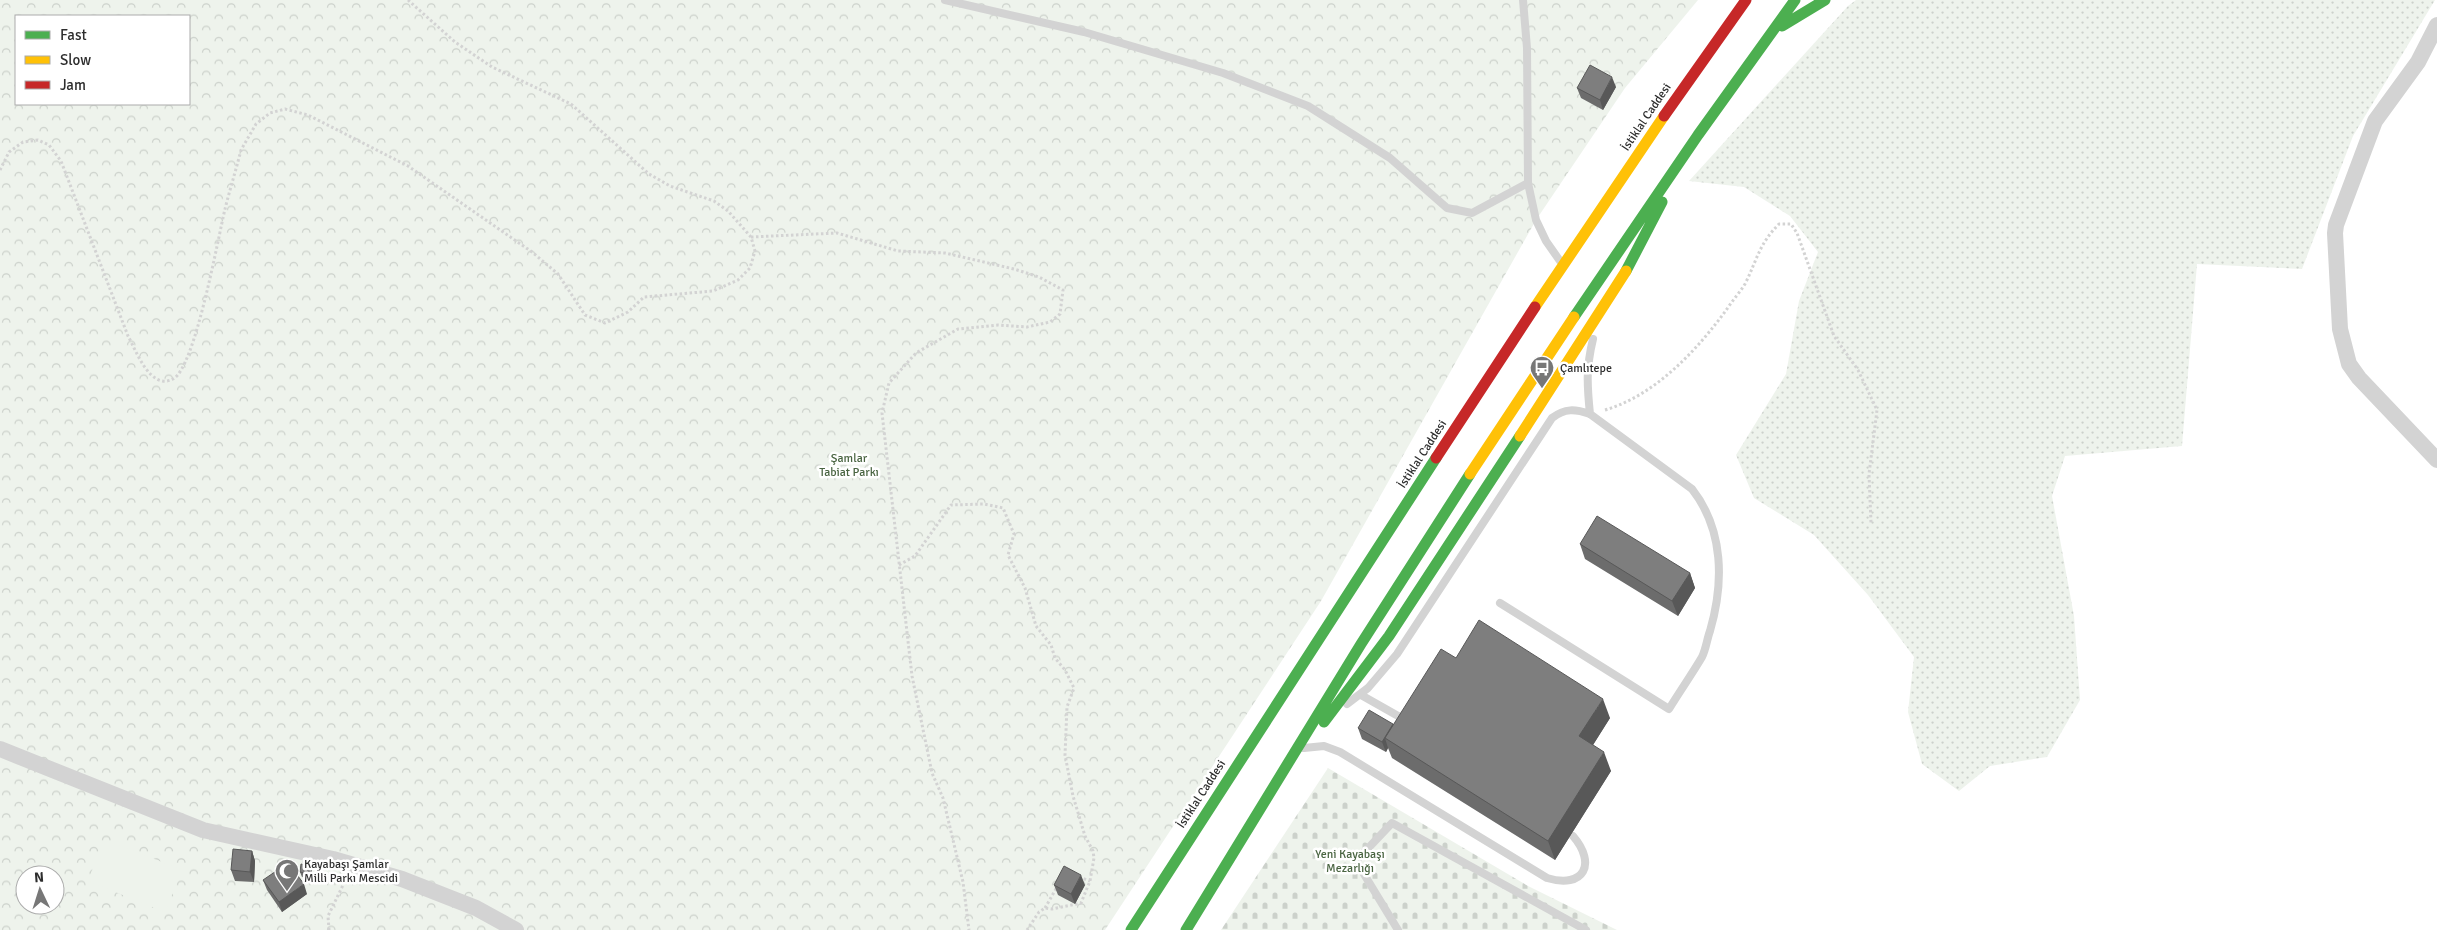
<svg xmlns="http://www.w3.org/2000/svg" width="2437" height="930" viewBox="0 0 2437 930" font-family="Signika,sans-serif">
  <defs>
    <pattern id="grass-dots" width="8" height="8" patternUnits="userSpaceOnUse" patternTransform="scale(1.25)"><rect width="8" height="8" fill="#eef3ec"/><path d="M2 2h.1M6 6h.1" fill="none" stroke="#ccd1cb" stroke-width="1.8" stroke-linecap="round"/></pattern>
    <pattern id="cemetery-stones" width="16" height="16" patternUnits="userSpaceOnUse" patternTransform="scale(1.25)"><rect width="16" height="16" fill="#eef3ec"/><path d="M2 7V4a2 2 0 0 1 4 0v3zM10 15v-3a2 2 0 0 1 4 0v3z" fill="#ccd1cb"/></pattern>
    <pattern id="park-crowns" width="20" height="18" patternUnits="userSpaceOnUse" patternTransform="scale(1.25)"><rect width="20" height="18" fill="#eef3ec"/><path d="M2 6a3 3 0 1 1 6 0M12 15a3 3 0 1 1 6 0" fill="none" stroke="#ccd1cb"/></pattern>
  </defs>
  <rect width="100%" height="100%" fill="#fff"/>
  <path fill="url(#grass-dots)" d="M1856 0H2435L2353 136 2302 269 2197 264 2182 446 2065 456 2052 496 2074 616 2080 700 2047 757 1990 766 1959 791 1922 764 1908 712 1914 657 1868 595 1814 535 1754 498 1736 455 1786 374 1799 301 1818 252 1790 216 1744 187 1689 181 1848 6Z"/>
  <path fill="url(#cemetery-stones)" d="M1328 768 1528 886 1617 930H1221Z"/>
  <path fill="url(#park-crowns)" fill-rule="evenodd" d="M0 0H1698L1625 88 1536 220 1321 601 1105 930H0ZM16 16H189V104H16ZM25 875H55V905H25Z"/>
  <path fill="#eef3ec" d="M104 839 182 870 165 912 88 881Z"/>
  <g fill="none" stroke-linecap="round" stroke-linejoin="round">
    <path stroke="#d3d3d3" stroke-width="3" stroke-dasharray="2.5 2.5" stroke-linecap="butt" d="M0 170 9 152 23 142 38 140 49 145 61 161 128 336C136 350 150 391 173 379 195 368 218 238 225 209 230 189 236 170 241 150L256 124 270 113 285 109 308 115 408 166 532 252 558 274 585 315 605 323 628 312 644 297 713 291 738 280 750 268 755 251 751 237 728 211 714 201 670 186 649 174 571 104 492 67 455 42 408 0
      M751 237 837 233 898 251 945 253 1014 269 1039 277 1063 290 1060 314 1050 322 1027 327 998 325 958 329 916 353 889 383 882 413 912 676 932 773 943 798 963 882 969 930
      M1605 410C1656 395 1697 350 1727 309 1733 300 1740 292 1745 284 1757 260 1759 244 1779 224H1791L1797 233 1834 336 1858 370 1877 410 1869 474 1871 523
      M899 565 915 556 951 505 984 504 1003 508 1014 534 1008 555 1025 588 1036 626 1051 645 1055 658 1065 670 1074 688 1067 707 1065 755 1073 796 1085 836 1093 851 1094 858 1090 881 1081 903 1052 909 1045 908 1039 912 1027 930
      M1079 877 1090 881
      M1045 908 1057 887
      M329 930 328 916 346 879"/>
    <path stroke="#d3d3d3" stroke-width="8" d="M945 0 1084 32 1223 73 1308 106 1390 158 1447 208 1472 213 1528 183
      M1523 0 1527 48 1528 183 1536 220 1546 241 1560 261
      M1590 414C1587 385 1586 368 1593 339
      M1361 695 1407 721
      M1347 704 1368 688 1397 654 1552 418C1565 408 1575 409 1590 414L1692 489C1724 530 1724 583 1710 631 1707 639 1706 649 1702 657 1692 674 1680 691 1669 709L1500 603
      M1304 748 1324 746 1340 752 1547 878C1584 889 1597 864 1573 836
      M1398 930 1356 861 1392 823 1586 930"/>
    <path stroke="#d3d3d3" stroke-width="16" d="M2437 25 2418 62 2375 121 2336 225 2335 233 2340 329 2349 364 2359 378 2437 460
      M0 749 203 830 333 859 402 879 476 908 516 930"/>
    <path stroke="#4caf50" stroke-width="11" d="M1782 26 1825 0
      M1626 271 1662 202
      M1574 317 1698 135 1795 0
      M1324 722 1389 636 1520 436
      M1131 930 1436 458
      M1186 930 1361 644 1470 474"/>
    <path stroke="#ffc107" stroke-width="11" d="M1535 307 1664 116
      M1520 436 1626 271
      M1470 474 1574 317"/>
    <path stroke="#c62828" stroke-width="11" d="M1664 116 1746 0
      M1436 458 1535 307"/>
  </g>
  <path fill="#6c6c6c" d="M1616 87 1603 110 1581 98 1577 88Z
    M1580 544 1690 573 1695 588 1678 616 1585 559Z
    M1456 658 1610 718 1593 745 1611 771 1555 860 1392 758 1388 748 1386 752 1362 739 1358 728 1393 724V725Z
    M252 851 255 861 254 882 235 881 231 870Z
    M310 866 312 871 311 879 302 877 300 872Z
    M263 880 307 894 282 912 267 890Z
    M1054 885H1085L1075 904 1058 895Z"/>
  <path fill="#585858" d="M1612 77 1616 87 1603 110 1600 100Z
    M1690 573 1695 588 1678 616 1672 601Z
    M1603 699 1610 718 1586 756 1579 736Z
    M1393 724 1396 734 1385 738 1388 748 1386 752 1382 742Z
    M1604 752 1611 771 1555 860 1548 841Z
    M252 851 255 861 254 882 250 872Z
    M310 866 312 871 311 879 309 874Z
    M1081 875 1085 885 1075 904 1071 894Z
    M304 884 307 894 282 912 279 902Z"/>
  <path fill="#7e7e7e" stroke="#585858" d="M1590 65 1612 77 1600 100 1577 88Z
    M1597 516 1690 573 1672 601 1580 544Z
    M1479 620 1603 699 1579 736 1604 752 1548 841 1385 738 1441 649 1456 658Z
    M1369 710 1393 724 1382 742 1358 728Z
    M233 849 252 851 250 872 231 870Z
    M288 863 304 884 279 902 263 880Z
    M301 864 310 866 309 874 300 872Z
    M1064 866 1081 875 1071 894 1054 885Z"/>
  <defs>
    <symbol id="bus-pin" viewBox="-11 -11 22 30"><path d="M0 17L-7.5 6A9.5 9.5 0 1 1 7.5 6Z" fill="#777" stroke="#fff"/><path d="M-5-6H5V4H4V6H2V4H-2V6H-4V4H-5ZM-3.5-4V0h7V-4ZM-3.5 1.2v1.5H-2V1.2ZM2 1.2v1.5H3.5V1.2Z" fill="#fff"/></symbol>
    <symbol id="mosque-pin" viewBox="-11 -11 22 30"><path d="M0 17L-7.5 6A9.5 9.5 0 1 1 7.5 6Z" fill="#777" stroke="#fff"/><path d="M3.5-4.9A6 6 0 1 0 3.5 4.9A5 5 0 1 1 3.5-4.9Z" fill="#fff"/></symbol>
  </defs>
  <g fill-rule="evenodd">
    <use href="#bus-pin" x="1528" y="354" width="28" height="38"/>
    <use href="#mosque-pin" x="273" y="857" width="28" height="38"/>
  </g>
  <g text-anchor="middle" stroke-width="5" stroke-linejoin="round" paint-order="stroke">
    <g font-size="12" fill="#2e2e2e" stroke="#fff">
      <text transform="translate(1646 117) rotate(-56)" y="4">İstiklal Caddesi</text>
      <text transform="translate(1422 454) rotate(-57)" y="4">İstiklal Caddesi</text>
      <text transform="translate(1201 794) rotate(-57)" y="4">İstiklal Caddesi</text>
    </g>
    <g font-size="12" fill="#2e2e2e" stroke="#fff" text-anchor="start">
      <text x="1560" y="372">Çamlıtepe</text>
      <text x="304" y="868">Kayabaşı Şamlar<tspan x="304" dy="14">Milli Parkı Mescidi</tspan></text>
    </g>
    <g font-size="12" fill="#496441" stroke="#fff">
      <text x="849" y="462">Şamlar<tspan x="849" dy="14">Tabiat Parkı</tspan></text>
      <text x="1350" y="858">Yeni Kayabaşı<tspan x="1350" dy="14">Mezarlığı</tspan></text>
    </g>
  </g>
  <rect x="15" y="15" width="175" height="90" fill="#ffffff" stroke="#ababab"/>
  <rect x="25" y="31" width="25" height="8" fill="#4caf50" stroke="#ababab"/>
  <text x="60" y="40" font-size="15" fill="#2e2e2e">Fast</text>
  <rect x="25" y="56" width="25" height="8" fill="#ffc107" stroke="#ababab"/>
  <text x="60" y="65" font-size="15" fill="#2e2e2e">Slow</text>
  <rect x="25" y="81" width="25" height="8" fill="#c62828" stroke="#ababab"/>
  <text x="60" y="90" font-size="15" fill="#2e2e2e">Jam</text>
  <g transform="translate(40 890) rotate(356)"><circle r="24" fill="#ffffff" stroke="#ababab"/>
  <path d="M0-4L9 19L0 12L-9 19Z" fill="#777777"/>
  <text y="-8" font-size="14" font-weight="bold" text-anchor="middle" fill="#2e2e2e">N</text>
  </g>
</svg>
